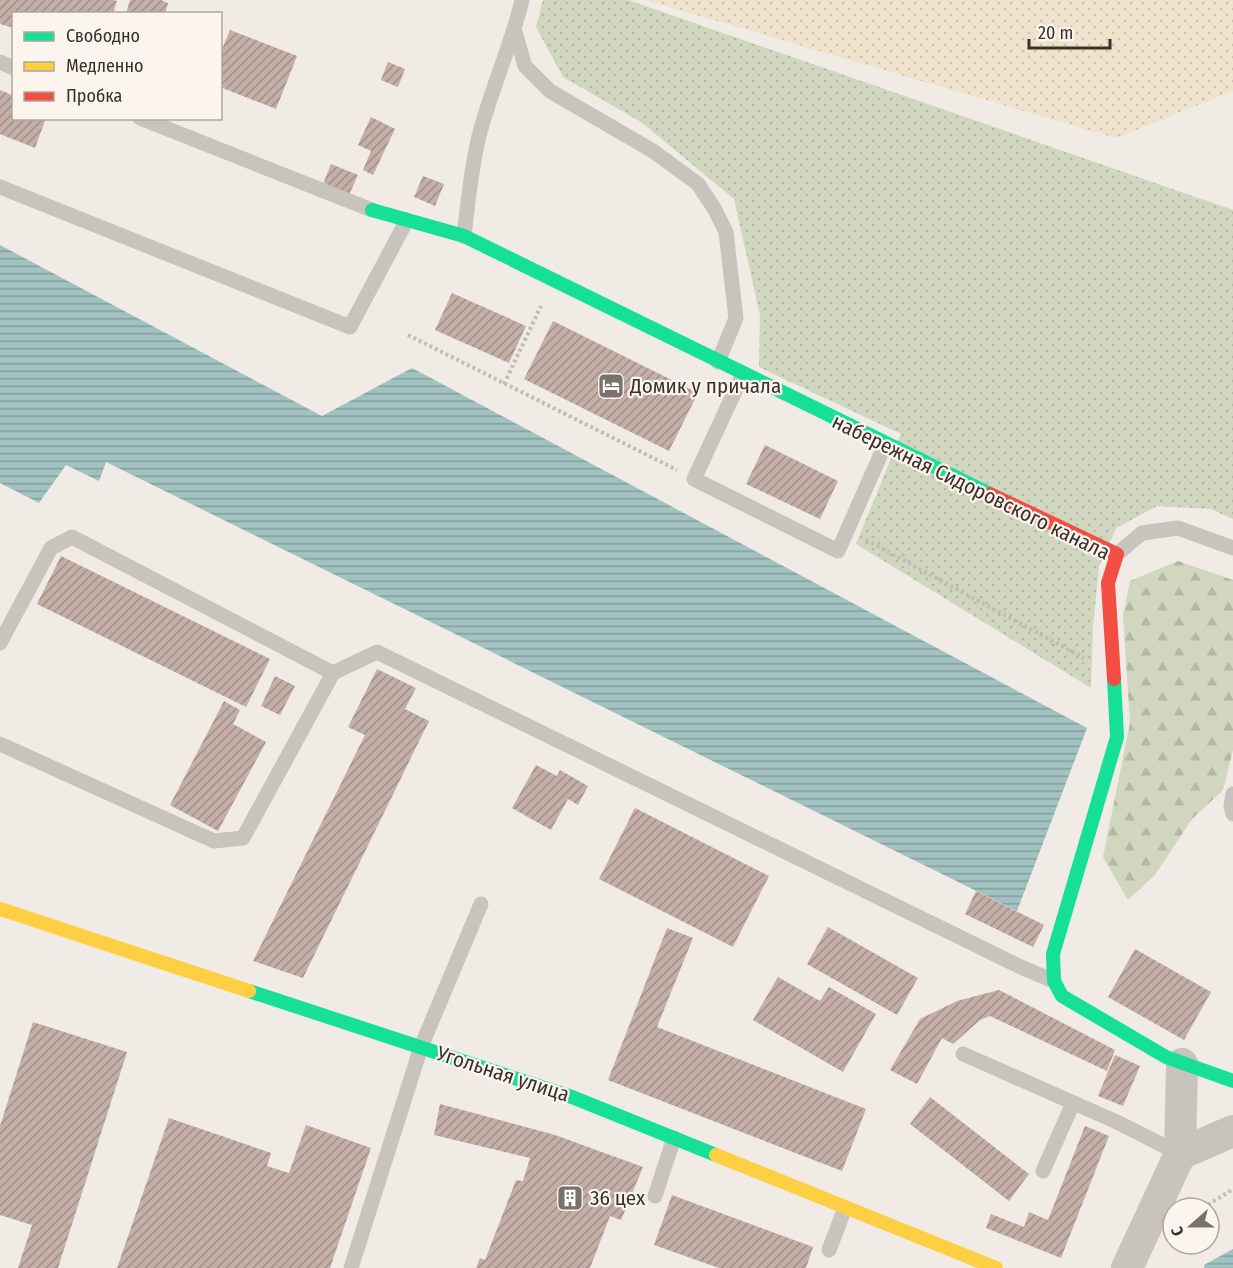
<svg xmlns="http://www.w3.org/2000/svg" width="1233" height="1268" viewBox="0 0 1233 1268" font-family="'Fira Sans Condensed',sans-serif">
  <defs>
    <pattern id="forest-firs" width="22" height="20" patternUnits="userSpaceOnUse" patternTransform="scale(1.5)"><rect width="22" height="20" fill="#d1d6bf"/><path d="M5 1l3.5 6h-7zM16 11l3.5 6h-7z" fill="#b4b8a4"/></pattern>
    <pattern id="sand-dots" width="8" height="8" patternUnits="userSpaceOnUse" patternTransform="scale(1.5)"><rect width="8" height="8" fill="#efe3cc"/><path d="M2 2h.1M6 6h.1" fill="none" stroke="#cec3af" stroke-width="1.8" stroke-linecap="round"/></pattern>
    <pattern id="park-dots" width="8" height="8" patternUnits="userSpaceOnUse" patternTransform="scale(1.5)"><rect width="8" height="8" fill="#d1d6bf"/><path d="M2 2h.1M6 6h.1" fill="none" stroke="#b4b8a4" stroke-width="1.8" stroke-linecap="round"/></pattern>
    <pattern id="water-rules" width="6" height="5" patternUnits="userSpaceOnUse" patternTransform="scale(1.5)"><rect width="6" height="5" fill="#a1c2c1"/><path d="M0 2.5h6" fill="none" stroke="#849e9d"/></pattern>
    <pattern id="building-hatch" width="6" height="6" patternUnits="userSpaceOnUse" patternTransform="scale(1.5)"><rect width="6" height="6" fill="#c3afa7"/><path d="M-1 1l2-2M0 6l6-6M5 7l2-2" fill="none" stroke="#a08f88"/></pattern>
  </defs>
  <rect width="100%" height="100%" fill="#f0ebe5"/>
  <path fill="url(#forest-firs)" d="M1178 561 1233 580V750L1223 790 1192 819 1155 875 1128 900 1103 857 1130 723 1123 615 1130 581Z"/>
  <path fill="url(#sand-dots)" d="M645 0H1233V91L1116 138Z"/>
  <path fill="url(#park-dots)" d="M543 0H628L1233 210V519L1211 509 1157 506 1116 528 1099 567 1093 627 1091 688 856 544 901 434 759 367 760 315 734 199 641 122 563 77 536 27Z"/>
  <path fill="url(#water-rules)" d="M0 245 322 416 412 368 1087 728 1017 911 106 462 99 481 66 465 39 503 0 483Z
    M1233 1249V1268H1204V1265Z"/>
  <path fill="url(#building-hatch)" d="M0 0H113L117 1 113 14H14V28L0 24Z
    M130 0H161L168 3 165 14H126Z
    M230 30 297 56 276 109 220 87V54Z
    M388 62 405 69 398 87 381 80Z
    M0 90 14 96V118H46L35 148 0 134Z
    M371 117 395 129 373 175 363 170 371 151 358 145Z
    M331 164 358 175 349 195 323 184Z
    M423 176 444 184 435 206 414 197Z
    M452 293 526 326 509 363 435 330Z
    M553 321 698 393 669 451 524 379Z
    M765 445 838 481 820 519 746 484Z
    M61 556 270 659 246 707 37 604Z
    M377 669 416 688 405 709 429 721 303 978 253 961 365 735 348 727Z
    M275 676 295 686 280 715 261 706Z
    M224 701 240 710 233 724 266 742 218 831 170 805Z
    M536 765 557 776 560 770 588 786 578 805 568 799 551 830 512 808Z
    M635 808 769 876 733 947 599 879Z
    M976 891 1044 925 1033 947 965 914Z
    M828 927 918 978 897 1015 807 964Z
    M667 928 693 938 657 1027 866 1109 842 1171 608 1080Z
    M1135 949 1211 992 1184 1040 1108 997Z
    M778 977 820 1001 829 987 876 1014 843 1072 753 1020Z
    M999 990 1115 1050 1107 1071 990 1016 980 1020 953 1044 942 1038 917 1084 890 1070 920 1019 957 1001Z
    M33 1022 127 1052 58 1268H18L32 1225 0 1215V1126Z
    M1115 1055 1140 1066 1123 1106 1098 1096Z
    M930 1097 1029 1174 1009 1201 910 1124Z
    M440 1104 555 1135 643 1167 621 1220 610 1216 590 1268H476L480 1258 485 1260 516 1180 523 1181 530 1158 434 1135Z
    M169 1118 271 1153 267 1166 289 1173 306 1125 371 1148 330 1268H117Z
    M1085 1126 1109 1136 1061 1258 986 1228 991 1214 1024 1227 1029 1212 1048 1220Z
    M672 1195 813 1247 806 1268H719L654 1245Z"/>
  <g fill="none" stroke-linecap="round" stroke-linejoin="round">
    <path stroke="#c2bbb6" stroke-width="4" stroke-dasharray="3 3" stroke-linecap="butt" d="M408 335 677 470
      M504 384 541 306
      M866 540 1084 658
      M1203 1208 1233 1189"/>
    <path stroke="#c9c3be" stroke-width="15" d="M515 32 525 66 550 91 653 151 698 184 714 208 726 232 736 318 718 362
      M0 62 14 68
      M140 118 372 210
      M0 187 350 327 407 220
      M464 236C468 203 471 168 479 136 491 89 511 47 522 0
      M743 374 694 479 838 551 885 445
      M1117 554 1142 533 1178 528 1233 548
      M0 643 51 548 72 537 333 673
      M0 744 214 841 243 838 333 673 377 652 1023 968 1054 981
      M1233 794 1231 806 1233 814
      M963 1054 1117 1122 1180 1154
      M1043 1171 1073 1103
      M655 1196 674 1138
      M829 1250 845 1208
      M351 1268 421 1047 481 904"/>
    <path stroke="#c9c3be" stroke-width="32" d="M1180 1154 1182 1064
      M1127 1268 1180 1154 1233 1131"/>
    <path stroke="#16e098" stroke-width="14" d="M372 210 464 236 990 494
      M1114 679 1117 737 1053 954 1054 981 1062 996 1166 1057 1233 1081
      M249 991 572 1097 716 1155"/>
    <path stroke="#ffcf43" stroke-width="14" d="M0 909 249 991
      M716 1155 996 1268"/>
    <path stroke="#f24e42" stroke-width="14" d="M990 494 1117 554 1108 583 1114 679"/>
  </g>
  <defs>
    <symbol id="hotel-square" viewBox="-11 -11 22 22"><rect x="-9" y="-9" width="18" height="18" rx="4" fill="#7a716c" stroke="#fbf5ee"/><path d="M-6-4.5h1.5V1H6V5H4.5V3h-9V5H-6ZM-4 0a1.8 1.8 0 1 1 3.6 0ZM.5 0V-2.5h3Q6-2.5 6 0Z" fill="#fff"/></symbol>
    <symbol id="building-square" viewBox="-11 -11 22 22"><rect x="-9" y="-9" width="18" height="18" rx="4" fill="#7a716c" stroke="#fbf5ee"/><path d="M-4-6H4V6H1V3H-1V6H-4ZM-2.5-4.3h1.7v1.8h-1.7ZM.8-4.3h1.7v1.8H.8ZM-2.5-1h1.7V.8h-1.7ZM.8-1h1.7V.8H.8Z" fill="#fff"/></symbol>
  </defs>
  <g fill-rule="evenodd">
    <use href="#hotel-square" x="596" y="371" width="30" height="30"/>
    <use href="#building-square" x="555" y="1183" width="30" height="30"/>
  </g>
  <g text-anchor="middle" stroke-width="4.5" stroke-linejoin="round" paint-order="stroke">
    <g font-size="21" fill="#3b302b" stroke="#fbf5ee" text-anchor="start">
      <text x="630" y="393">Домик у причала</text>
      <text x="590" y="1205">36 цех</text>
    </g>
    <g font-size="21" fill="#3b302b" stroke="#fbf5ee">
      <text transform="translate(971 487) rotate(26)" y="7">набережная Сидоровского канала</text>
      <text transform="translate(503 1074) rotate(18)" y="7">Угольная улица</text>
    </g>
  </g>
  <rect x="12" y="12" width="210" height="108" fill="#fbf5ee" stroke="#aea6a0" stroke-width="1.5"/>
  <rect x="24" y="32" width="30" height="9" fill="#16e098" stroke="#aea6a0" stroke-width="1.5"/>
  <text x="66" y="42" font-size="18" fill="#3b302b">Свободно</text>
  <rect x="24" y="62" width="30" height="9" fill="#ffcf43" stroke="#aea6a0" stroke-width="1.5"/>
  <text x="66" y="72" font-size="18" fill="#3b302b">Медленно</text>
  <rect x="24" y="92" width="30" height="9" fill="#f24e42" stroke="#aea6a0" stroke-width="1.5"/>
  <text x="66" y="102" font-size="18" fill="#3b302b">Пробка</text>
  <g transform="translate(1191 1226) rotate(249)"><circle r="28" fill="#fbf5ee" stroke="#aea6a0" stroke-width="1.5"/>
  <path d="M0-4.5L10 22L0 15L-10 22Z" fill="#7a716c"/>
  <text y="-9" font-size="16" font-weight="bold" text-anchor="middle" fill="#3b302b">С</text>
  </g>
  <path d="M1029 39v9h81v-9" fill="none" stroke="#3b302b" stroke-width="3"/>
  <text x="1038" y="39" font-size="18" fill="#3b302b" stroke="#fbf5ee" stroke-width="4.5" paint-order="stroke">20 m</text>
</svg>
